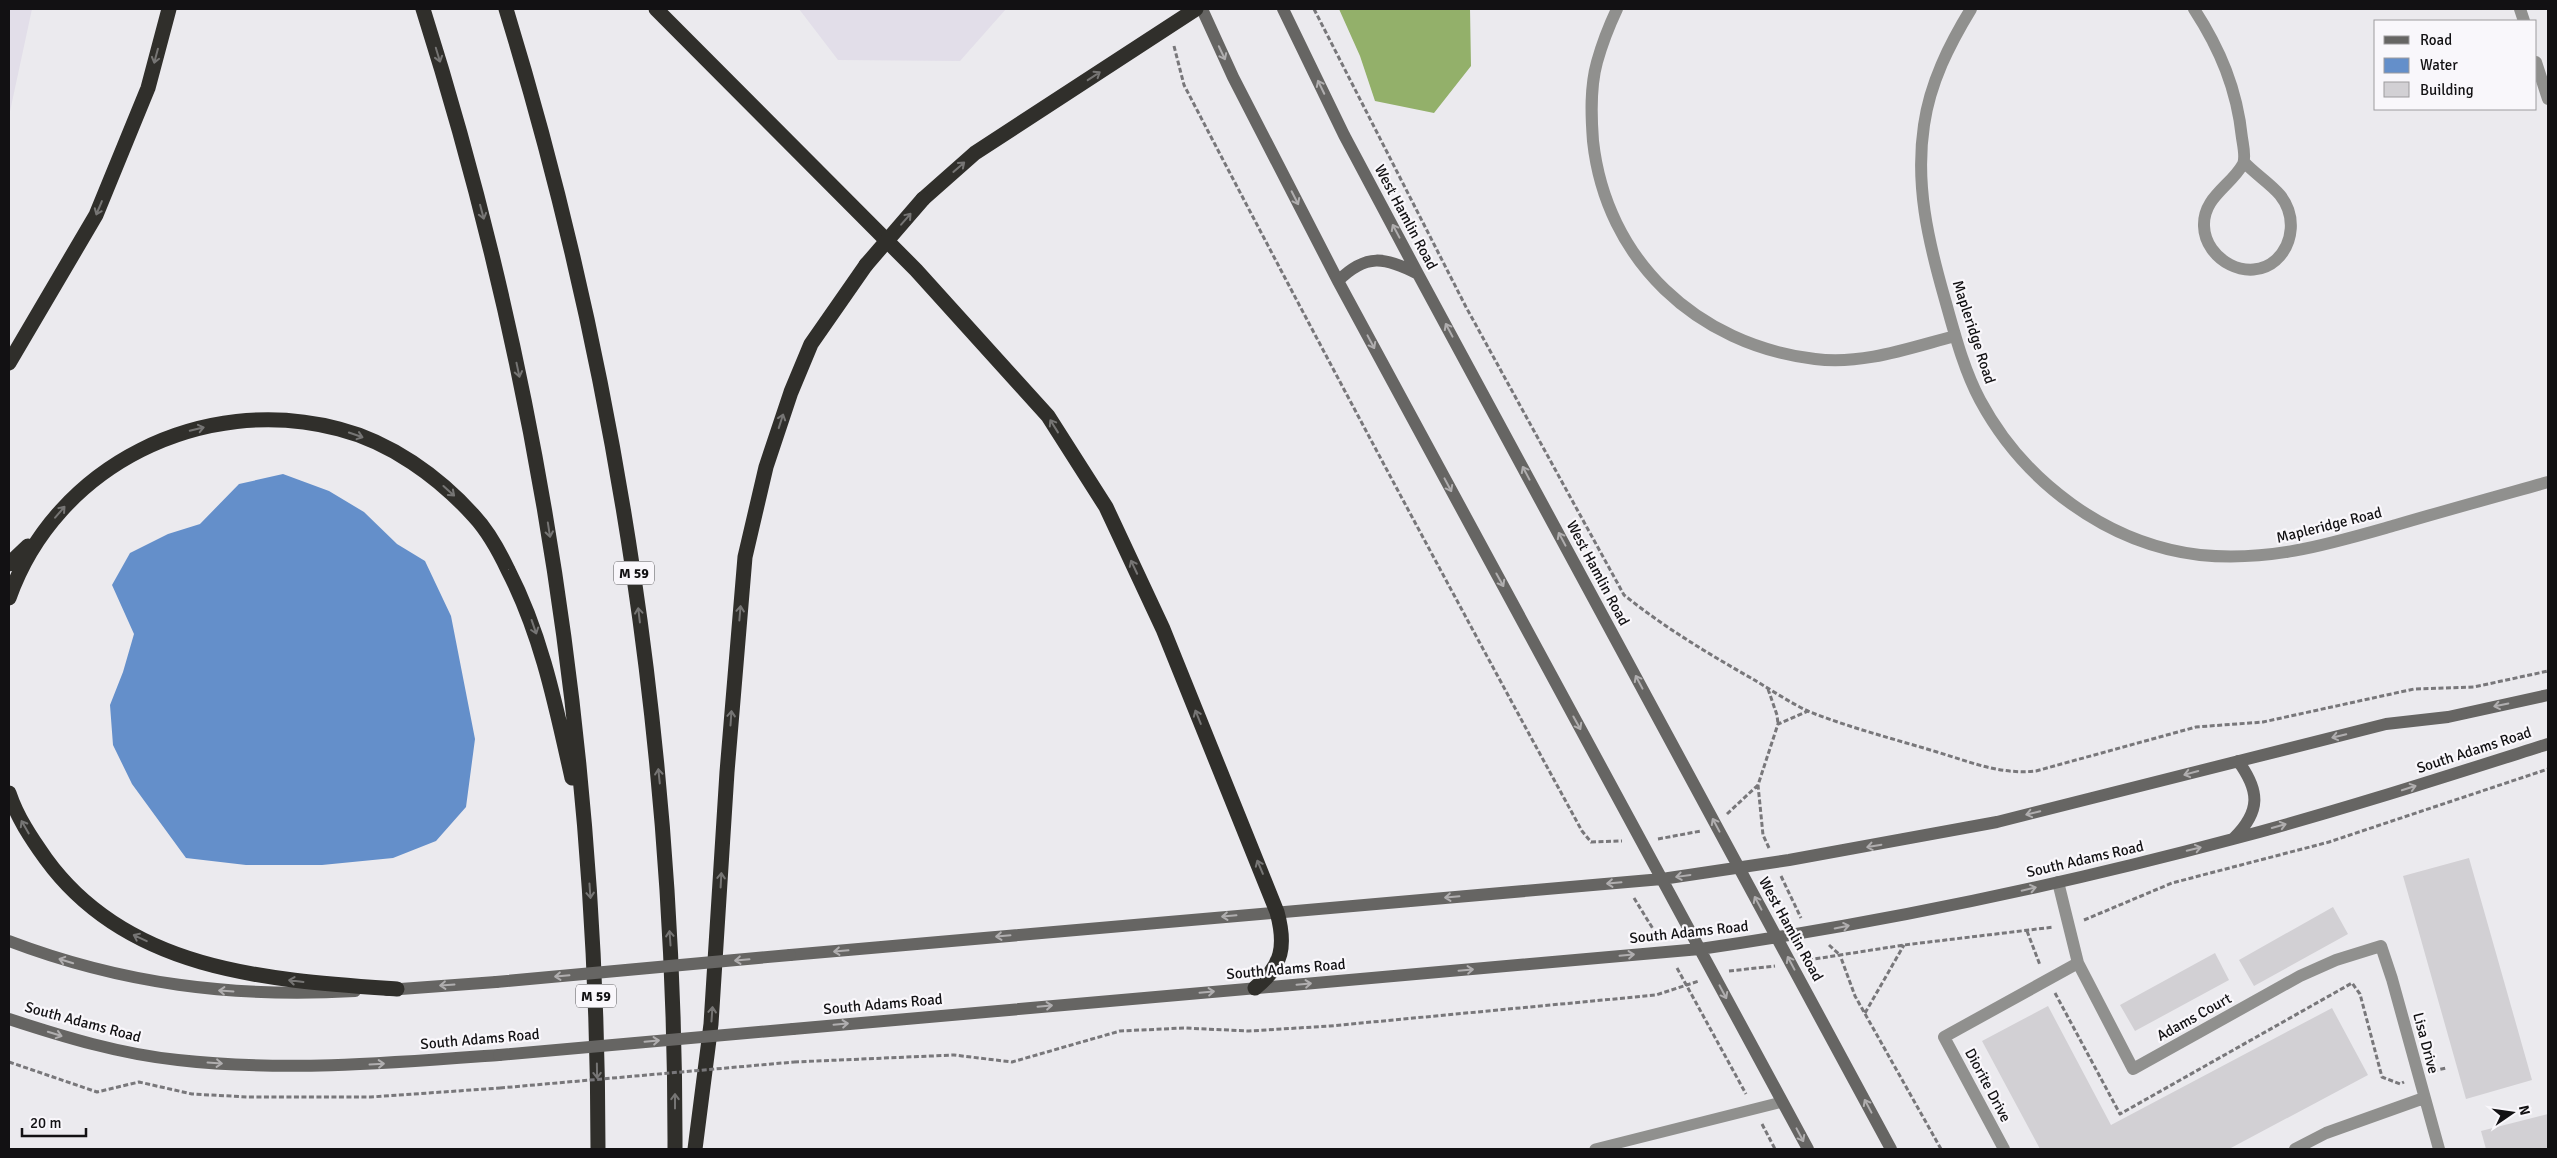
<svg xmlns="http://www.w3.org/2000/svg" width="2557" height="1158" viewBox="0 0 2557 1158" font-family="Signika,sans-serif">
  <rect width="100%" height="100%" fill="#ebeaee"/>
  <path fill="#e2dee9" d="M9 9H32L9 116Z
    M799 9H1006L960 61 838 60Z"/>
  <path fill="#93b06a" d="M1339 9H1470L1471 66 1434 113 1375 101 1360 56Z"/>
  <path fill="#648fca" d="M283 474 329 491 364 512 397 544 425 561 451 616 475 739 466 807 436 841 393 858 322 865H246L186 858 132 784 113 745 110 705 123 672 134 634 112 585 130 553 168 534 200 524 239 484Z"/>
  <path fill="#d2d0d4" d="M2469 858 2532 1080 2466 1099 2403 876Z
    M2333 907 2348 934 2254 986 2239 960Z
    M2215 953 2229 980 2135 1031 2120 1005Z
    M2048 1006 2111 1125 2332 1008 2368 1075 2229 1149H2040L1982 1041Z
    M2548 1114V1149H2486L2481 1131Z"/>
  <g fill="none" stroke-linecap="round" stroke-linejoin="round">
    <path stroke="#78777a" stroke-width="3" stroke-dasharray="5 2.5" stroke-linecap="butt" d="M1314 9 1466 307 1624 595C1664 627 1707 653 1751 678 1770 689 1790 703 1810 712 1851 728 1894 739 1937 752 1970 762 2001 775 2036 771L2196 727 2263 722 2414 689 2474 687 2548 671
      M1174 46 1184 85C1314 335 1447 584 1582 831L1591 842 1622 841
      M1768 689 1777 715 1778 724
      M1727 814 1758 785
      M1658 839 1701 831
      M1769 848 1763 835 1758 785 1778 724 1808 711
      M1781 876 1801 918
      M1634 898 1658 937
      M2084 920 2172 883 2329 842 2548 769
      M2027 931 2040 965
      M1829 945 1840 955
      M1808 960 1840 955
      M1677 968 1746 1094
      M1729 971 1775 966
      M2055 993 2120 1114 2352 983 2360 994 2382 1077 2400 1084 2404 1082
      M1865 1013 1904 945
      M9 1062 97 1092 139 1082 192 1094 248 1097H371L500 1088
      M794 1062 954 1055 1012 1062 1120 1031 1184 1028 1249 1031 1330 1026 1656 995 1699 981
      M2433 1071 2446 1068
      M1762 1124 1775 1149
      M1941 1149 1855 996 1840 955 1904 945 2054 927"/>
    <path stroke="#90908e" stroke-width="11" d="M1595 1149 1782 1102"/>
    <path stroke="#90908e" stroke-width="12" d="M1617 9C1609 26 1602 44 1597 62 1590 87 1591 115 1593 141 1606 260 1697 345 1815 359 1863 365 1909 348 1955 336
      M1971 9C1949 45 1930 83 1924 125 1915 184 1928 240 1944 296 1954 331 1963 368 1980 400 2024 482 2107 544 2200 555 2271 562 2329 544 2396 525 2447 510 2498 496 2548 482
      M2194 9C2220 49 2237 89 2242 138 2243 145 2246 157 2243 164 2231 186 2203 197 2204 226 2205 260 2249 284 2276 260 2294 243 2296 215 2280 195 2270 183 2255 174 2244 162
      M2520 9 2524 21
      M2536 62 2548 99
      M2058 882 2078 963 2133 1069 2300 976 2336 960 2381 946 2392 979 2439 1149
      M2004 1149 1944 1037 2078 963
      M2295 1149 2326 1133 2424 1098"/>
    <path stroke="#666563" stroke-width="12" d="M1202 9 1233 77 1338 281 1808 1149
      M1283 9 1344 135 1418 274 1891 1149
      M1338 281C1366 253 1385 257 1418 274
      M2234 838C2261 811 2260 791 2238 761
      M9 941C122 984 233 998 355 991
      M790 955 1662 879 1789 860 1997 822 2386 724 2448 717 2548 695
      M387 990 496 982
      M9 1019C64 1037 120 1054 178 1060 285 1072 392 1063 499 1055
      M793 1029 1700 949C1879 923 2057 886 2233 839 2339 811 2444 777 2548 744"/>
    <path stroke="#302f2b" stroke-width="15" d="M423 9C540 378 598 762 598 1149
      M506 9C619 378 676 763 675 1149
      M656 9 916 270 1048 416 1106 507 1163 629 1277 912C1286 945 1283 966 1255 988
      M923 199 975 153 1196 9
      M9 363 96 215 148 88 169 9
      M9 564 28 546
      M9 598C56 465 203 393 339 429 390 442 438 476 474 516 488 531 499 551 508 570 542 636 556 707 572 778
      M9 793C17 817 31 838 46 859 128 972 269 980 397 989
      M695 1149 711 1024 727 772 745 557 766 467 791 392 811 344 866 265"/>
    <path stroke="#78777a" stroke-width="3" stroke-dasharray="5 2.5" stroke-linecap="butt" d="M500 1088 794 1062"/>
    <path stroke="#666563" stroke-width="12" d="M496 982 790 955
      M499 1055 793 1029"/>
    <path stroke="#302f2b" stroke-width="15" d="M866 265 923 199"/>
  </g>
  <defs><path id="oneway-shaft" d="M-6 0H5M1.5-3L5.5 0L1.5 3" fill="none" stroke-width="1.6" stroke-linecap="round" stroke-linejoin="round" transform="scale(1.25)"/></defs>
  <g stroke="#b0aeaf">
    <use href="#oneway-shaft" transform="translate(1222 53) rotate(65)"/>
    <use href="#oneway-shaft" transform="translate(1321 87) rotate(-116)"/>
    <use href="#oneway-shaft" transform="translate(1295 198) rotate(63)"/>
    <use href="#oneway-shaft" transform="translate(1396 231) rotate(-118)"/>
    <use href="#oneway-shaft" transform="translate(1449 330) rotate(-118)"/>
    <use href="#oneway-shaft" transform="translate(1371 342) rotate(62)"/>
    <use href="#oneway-shaft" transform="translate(1526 473) rotate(-118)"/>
    <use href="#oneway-shaft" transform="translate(1448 485) rotate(62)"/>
    <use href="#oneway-shaft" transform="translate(1562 539) rotate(-118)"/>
    <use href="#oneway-shaft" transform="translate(1500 580) rotate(61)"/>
    <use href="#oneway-shaft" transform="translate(1639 682) rotate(-118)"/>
    <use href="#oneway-shaft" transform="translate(2501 705) rotate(168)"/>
    <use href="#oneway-shaft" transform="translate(1577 723) rotate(61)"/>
    <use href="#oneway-shaft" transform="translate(2339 736) rotate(166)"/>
    <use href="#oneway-shaft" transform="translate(2191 773) rotate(165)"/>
    <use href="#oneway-shaft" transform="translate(2409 788) rotate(-18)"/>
    <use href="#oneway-shaft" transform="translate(2033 813) rotate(166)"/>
    <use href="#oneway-shaft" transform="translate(1716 825) rotate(-118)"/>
    <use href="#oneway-shaft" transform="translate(2279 826) rotate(-16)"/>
    <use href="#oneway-shaft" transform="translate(1874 846) rotate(170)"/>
    <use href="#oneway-shaft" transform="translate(2194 849) rotate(-14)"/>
    <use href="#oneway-shaft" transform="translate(1683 876) rotate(172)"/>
    <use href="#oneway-shaft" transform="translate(1614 883) rotate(175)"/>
    <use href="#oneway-shaft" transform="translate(2029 889) rotate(-13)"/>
    <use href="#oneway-shaft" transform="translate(1452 897) rotate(175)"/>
    <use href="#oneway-shaft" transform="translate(1758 903) rotate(-118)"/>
    <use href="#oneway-shaft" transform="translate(1229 916) rotate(175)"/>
    <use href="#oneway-shaft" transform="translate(1842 927) rotate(-11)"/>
    <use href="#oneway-shaft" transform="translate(1003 936) rotate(175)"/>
    <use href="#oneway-shaft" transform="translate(841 951) rotate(175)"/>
    <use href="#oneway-shaft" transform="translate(1627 955) rotate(-5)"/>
    <use href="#oneway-shaft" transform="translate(742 960) rotate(175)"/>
    <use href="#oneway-shaft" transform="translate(66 961) rotate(-163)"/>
    <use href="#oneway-shaft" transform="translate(1791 963) rotate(-118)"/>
    <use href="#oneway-shaft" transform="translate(1466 970) rotate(-5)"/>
    <use href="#oneway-shaft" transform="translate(562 976) rotate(175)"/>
    <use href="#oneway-shaft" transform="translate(1304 984) rotate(-5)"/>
    <use href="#oneway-shaft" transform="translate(447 985) rotate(176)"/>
    <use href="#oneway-shaft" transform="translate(226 991) rotate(-176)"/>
    <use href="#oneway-shaft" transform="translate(1207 992) rotate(-5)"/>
    <use href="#oneway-shaft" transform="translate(1723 992) rotate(62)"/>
    <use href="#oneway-shaft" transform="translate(1045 1006) rotate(-5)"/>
    <use href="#oneway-shaft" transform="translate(841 1024) rotate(-5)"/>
    <use href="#oneway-shaft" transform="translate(55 1034) rotate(17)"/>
    <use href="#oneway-shaft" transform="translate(652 1041) rotate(-5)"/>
    <use href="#oneway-shaft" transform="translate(215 1063) rotate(4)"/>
    <use href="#oneway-shaft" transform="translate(377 1064) rotate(-3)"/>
    <use href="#oneway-shaft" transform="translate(1868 1106) rotate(-118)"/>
    <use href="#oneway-shaft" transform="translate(1800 1135) rotate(62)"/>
  </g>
  <g stroke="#767574">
    <use href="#oneway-shaft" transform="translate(438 55) rotate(73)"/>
    <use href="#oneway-shaft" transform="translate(156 56) rotate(105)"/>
    <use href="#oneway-shaft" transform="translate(1094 76) rotate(-33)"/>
    <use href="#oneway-shaft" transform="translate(959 167) rotate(-41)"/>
    <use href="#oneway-shaft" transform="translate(99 208) rotate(113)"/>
    <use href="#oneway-shaft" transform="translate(482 212) rotate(75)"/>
    <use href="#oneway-shaft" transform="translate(906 219) rotate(-49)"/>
    <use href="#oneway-shaft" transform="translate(518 370) rotate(78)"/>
    <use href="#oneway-shaft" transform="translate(781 421) rotate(-72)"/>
    <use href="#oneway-shaft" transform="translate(1054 426) rotate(-122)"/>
    <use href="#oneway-shaft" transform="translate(197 429) rotate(-14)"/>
    <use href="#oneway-shaft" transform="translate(356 435) rotate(19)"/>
    <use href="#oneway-shaft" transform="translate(449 491) rotate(42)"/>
    <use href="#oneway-shaft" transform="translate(60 512) rotate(-49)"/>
    <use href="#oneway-shaft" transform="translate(549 530) rotate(81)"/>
    <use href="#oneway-shaft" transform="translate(1134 567) rotate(-115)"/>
    <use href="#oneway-shaft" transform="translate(740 613) rotate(-85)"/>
    <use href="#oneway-shaft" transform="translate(639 615) rotate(-97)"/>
    <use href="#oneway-shaft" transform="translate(534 627) rotate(71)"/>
    <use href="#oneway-shaft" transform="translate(1198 717) rotate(-112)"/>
    <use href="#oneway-shaft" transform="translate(731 718) rotate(-86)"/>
    <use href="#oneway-shaft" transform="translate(659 776) rotate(-96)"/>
    <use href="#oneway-shaft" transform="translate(25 827) rotate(-120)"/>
    <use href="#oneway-shaft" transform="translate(1260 867) rotate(-113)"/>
    <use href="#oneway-shaft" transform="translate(721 880) rotate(-87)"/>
    <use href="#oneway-shaft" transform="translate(590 891) rotate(86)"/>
    <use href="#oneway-shaft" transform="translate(140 938) rotate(-155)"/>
    <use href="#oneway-shaft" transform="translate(670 938) rotate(-94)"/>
    <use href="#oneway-shaft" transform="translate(296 981) rotate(-173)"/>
    <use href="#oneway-shaft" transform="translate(712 1014) rotate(-86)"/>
    <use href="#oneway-shaft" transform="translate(597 1071) rotate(89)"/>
    <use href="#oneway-shaft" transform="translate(675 1101) rotate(-90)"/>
  </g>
  <g text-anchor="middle" stroke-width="4.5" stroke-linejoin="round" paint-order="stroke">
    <g fill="#f9f7fb" stroke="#575659" stroke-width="1">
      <rect x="614" y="561.5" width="40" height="23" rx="4"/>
      <rect x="576" y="984.5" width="40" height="23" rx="4"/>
    </g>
    <g font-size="14" font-weight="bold" fill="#121113">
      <text x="634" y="578">M 59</text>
      <text x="596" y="1001">M 59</text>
    </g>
    <g font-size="15" fill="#121113" stroke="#f9f7fb">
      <text transform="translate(1406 217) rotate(62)" y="5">West Hamlin Road</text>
      <text transform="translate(1974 332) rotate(72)" y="5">Mapleridge Road</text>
      <text transform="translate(2329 525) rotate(-14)" y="5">Mapleridge Road</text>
      <text transform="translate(1598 573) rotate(62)" y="5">West Hamlin Road</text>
      <text transform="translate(2474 750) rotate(-18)" y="5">South Adams Road</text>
      <text transform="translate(2085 859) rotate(-13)" y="5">South Adams Road</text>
      <text transform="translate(1791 929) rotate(61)" y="5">West Hamlin Road</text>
      <text transform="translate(1689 932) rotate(-6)" y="5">South Adams Road</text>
      <text transform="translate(1286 969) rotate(-5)" y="5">South Adams Road</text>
      <text transform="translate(883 1004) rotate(-5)" y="5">South Adams Road</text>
      <text transform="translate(2194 1017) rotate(-29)" y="5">Adams Court</text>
      <text transform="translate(83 1022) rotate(15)" y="5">South Adams Road</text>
      <text transform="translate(480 1039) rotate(-5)" y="5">South Adams Road</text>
      <text transform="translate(2426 1043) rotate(75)" y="5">Lisa Drive</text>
      <text transform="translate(1988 1085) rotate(62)" y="5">Diorite Drive</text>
    </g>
  </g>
  <rect width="2557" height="1158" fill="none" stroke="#121113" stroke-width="20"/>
  <rect x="2374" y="20" width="162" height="90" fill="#f9f7fb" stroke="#9d9b9e"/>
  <rect x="2384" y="36" width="25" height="8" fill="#666563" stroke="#9d9b9e"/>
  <text x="2420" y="45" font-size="15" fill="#121113">Road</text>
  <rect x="2384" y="58" width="25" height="15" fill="#648fca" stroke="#9d9b9e"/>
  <text x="2420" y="70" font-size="15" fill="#121113">Water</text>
  <rect x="2384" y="82" width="25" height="15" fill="#d2d0d4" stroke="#9d9b9e"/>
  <text x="2420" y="95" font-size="15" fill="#121113">Building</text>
  <g transform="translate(2512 1113) rotate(77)" stroke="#f9f7fb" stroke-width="4" paint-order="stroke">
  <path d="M0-4L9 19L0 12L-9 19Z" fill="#121113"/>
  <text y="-8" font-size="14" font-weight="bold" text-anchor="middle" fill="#121113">N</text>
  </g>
  <path d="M22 1128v8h64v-8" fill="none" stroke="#121113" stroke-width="2.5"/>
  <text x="30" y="1128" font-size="15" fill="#121113" stroke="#f9f7fb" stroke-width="4" paint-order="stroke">20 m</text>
</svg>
